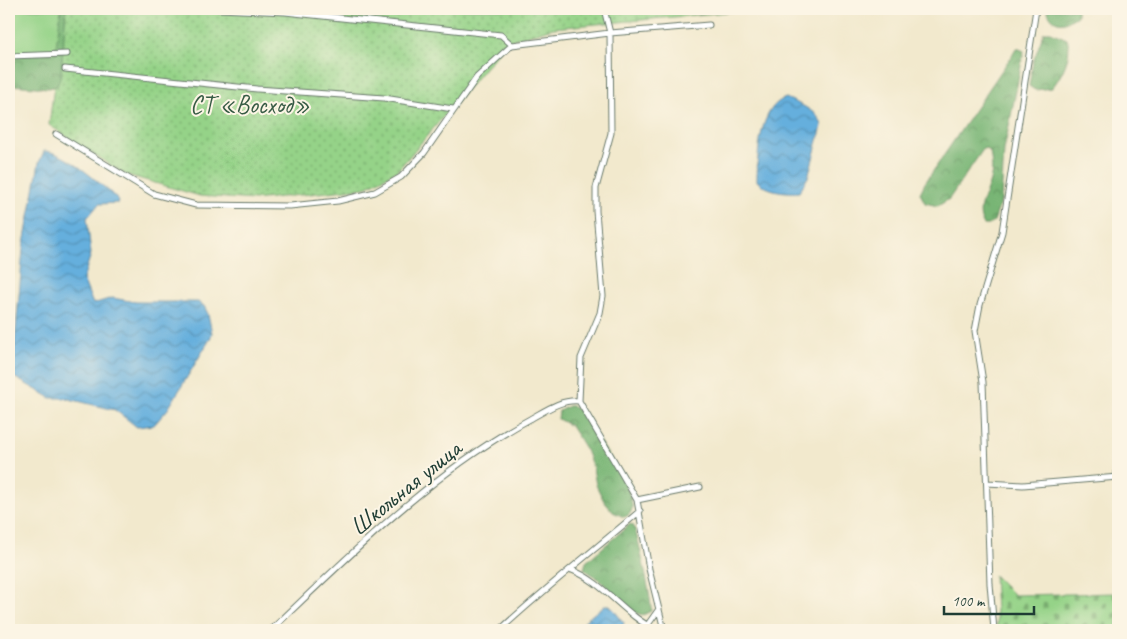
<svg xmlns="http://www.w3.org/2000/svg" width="1127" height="639" viewBox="0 0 1127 639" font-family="Caveat,sans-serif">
  <defs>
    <pattern id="grass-dots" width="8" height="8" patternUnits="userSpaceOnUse" patternTransform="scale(1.25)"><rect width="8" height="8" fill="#95d388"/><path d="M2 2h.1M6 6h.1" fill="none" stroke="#79ac70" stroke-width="1.8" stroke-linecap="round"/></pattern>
    <pattern id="forest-crowns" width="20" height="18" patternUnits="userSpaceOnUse" patternTransform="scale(1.25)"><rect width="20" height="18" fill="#78b574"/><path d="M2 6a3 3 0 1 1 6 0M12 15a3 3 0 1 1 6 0" fill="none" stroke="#629460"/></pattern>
    <pattern id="cemetery-stones" width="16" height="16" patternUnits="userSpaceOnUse" patternTransform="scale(1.25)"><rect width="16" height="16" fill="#95d388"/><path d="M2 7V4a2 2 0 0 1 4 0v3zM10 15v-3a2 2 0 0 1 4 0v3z" fill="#79ac70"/></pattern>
    <pattern id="water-waves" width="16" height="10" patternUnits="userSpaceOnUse" patternTransform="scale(1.25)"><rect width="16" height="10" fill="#65afdd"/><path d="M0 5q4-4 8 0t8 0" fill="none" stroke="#5390b4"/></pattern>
  </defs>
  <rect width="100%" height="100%" fill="#fcf5e5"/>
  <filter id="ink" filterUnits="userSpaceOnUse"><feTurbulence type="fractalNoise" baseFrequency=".02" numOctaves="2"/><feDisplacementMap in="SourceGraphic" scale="10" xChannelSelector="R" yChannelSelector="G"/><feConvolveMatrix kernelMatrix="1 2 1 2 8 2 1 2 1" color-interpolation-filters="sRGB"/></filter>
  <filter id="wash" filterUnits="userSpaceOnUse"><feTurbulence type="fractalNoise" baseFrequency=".0096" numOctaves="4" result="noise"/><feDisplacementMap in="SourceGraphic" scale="20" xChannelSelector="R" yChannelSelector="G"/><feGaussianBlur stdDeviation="1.12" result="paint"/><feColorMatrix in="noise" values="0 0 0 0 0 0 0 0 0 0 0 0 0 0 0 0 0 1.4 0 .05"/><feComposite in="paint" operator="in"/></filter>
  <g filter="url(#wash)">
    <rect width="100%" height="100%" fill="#f2e9cd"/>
    <path fill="url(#grass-dots)" stroke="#5a885e" d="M64 9H761L553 28 508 41 397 171 364 188 254 200 200 196 124 174 49 125Z"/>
    <path fill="url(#forest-crowns)" stroke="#4c7954" d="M9 9H66L61 75 57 86 49 88 9 85Z
      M1047 9H1077V16C1064 25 1052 26 1047 9Z
      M1044 32H1051L1067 39C1073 55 1062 75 1052 88L1035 90 1029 86 1033 62Z
      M1017 48 1024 51 1004 150 1001 201 994 221 989 225H984C973 209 989 192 991 176 993 168 991 159 990 151L984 148 949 199 938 206 925 203 920 193 925 183Z
      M568 406H572L579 410C592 432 631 483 632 506 632 512 630 515 624 517L613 512 604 501 596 485 593 468 586 450 571 426 558 419 559 411Z
      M630 524 633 525C637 530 653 606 651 611L643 615 633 612 596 577 584 569 586 562Z"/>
    <path fill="url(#cemetery-stones)" stroke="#5a885e" d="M994 575 1014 595 1118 593V630H997Z"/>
    <path fill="#95d388" stroke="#5a885e" d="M9 9H61L55 54H9Z"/>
    <path fill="url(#water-waves)" stroke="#427688" d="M786 98C799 104 819 111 822 126L808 177 799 192C785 193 767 191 757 181 757 157 759 106 786 98Z
      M44 151C67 152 100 184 117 198L118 203 99 204 87 218 91 254 83 279 93 304 112 298 136 302H198L204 306 208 314 212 333 210 339 168 409 154 425 137 427 115 410 65 398H51L12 376 23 249 39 163Z
      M605 605H610L624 623 621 630H579L587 619Z"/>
  </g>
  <g filter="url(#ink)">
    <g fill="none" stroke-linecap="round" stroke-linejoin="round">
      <defs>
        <path id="minor" d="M219 9 285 12 501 35 512 45
          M604 9 610 33 611 133 596 188V211L603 296 600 313 581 358 579 401 637 500 649 569 664 630
          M9 56 67 54
          M65 69 257 89 384 98 453 109
          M56 134 154 194 196 205 290 206 338 201 375 192 401 177 424 153 477 77 512 45 610 33 709 25
          M1117 477 1118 433
          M987 483 1023 485 1118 477
          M637 500 700 487
          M572 570C605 583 624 615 656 630
          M271 630C351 554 432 472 530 419 545 411 561 399 579 401
          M500 630C544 589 593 551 640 511
          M644 630 659 609
          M994 630 990 584 983 382 975 331 980 305 1002 232 1036 9"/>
      </defs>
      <use href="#minor" stroke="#69796a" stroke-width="7"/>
      <use href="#minor" stroke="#fff" stroke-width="5"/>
    </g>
  </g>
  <g text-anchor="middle" stroke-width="4" stroke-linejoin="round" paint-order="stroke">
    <g font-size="25" fill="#375b45" stroke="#fcf5e5">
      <text x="250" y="113">СТ «Восход»</text>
    </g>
    <g font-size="25" fill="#1f3d34" stroke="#fcf5e5">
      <text transform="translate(405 487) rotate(-39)" y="9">Школьная улица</text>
    </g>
  </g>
  <rect width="1127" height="639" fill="none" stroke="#fcf5e5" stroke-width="30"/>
  <path d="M944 606v8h90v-8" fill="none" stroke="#1f3d34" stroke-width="2.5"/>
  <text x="952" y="606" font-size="15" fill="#1f3d34" stroke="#fcf5e5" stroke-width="4" paint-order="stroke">100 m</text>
</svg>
